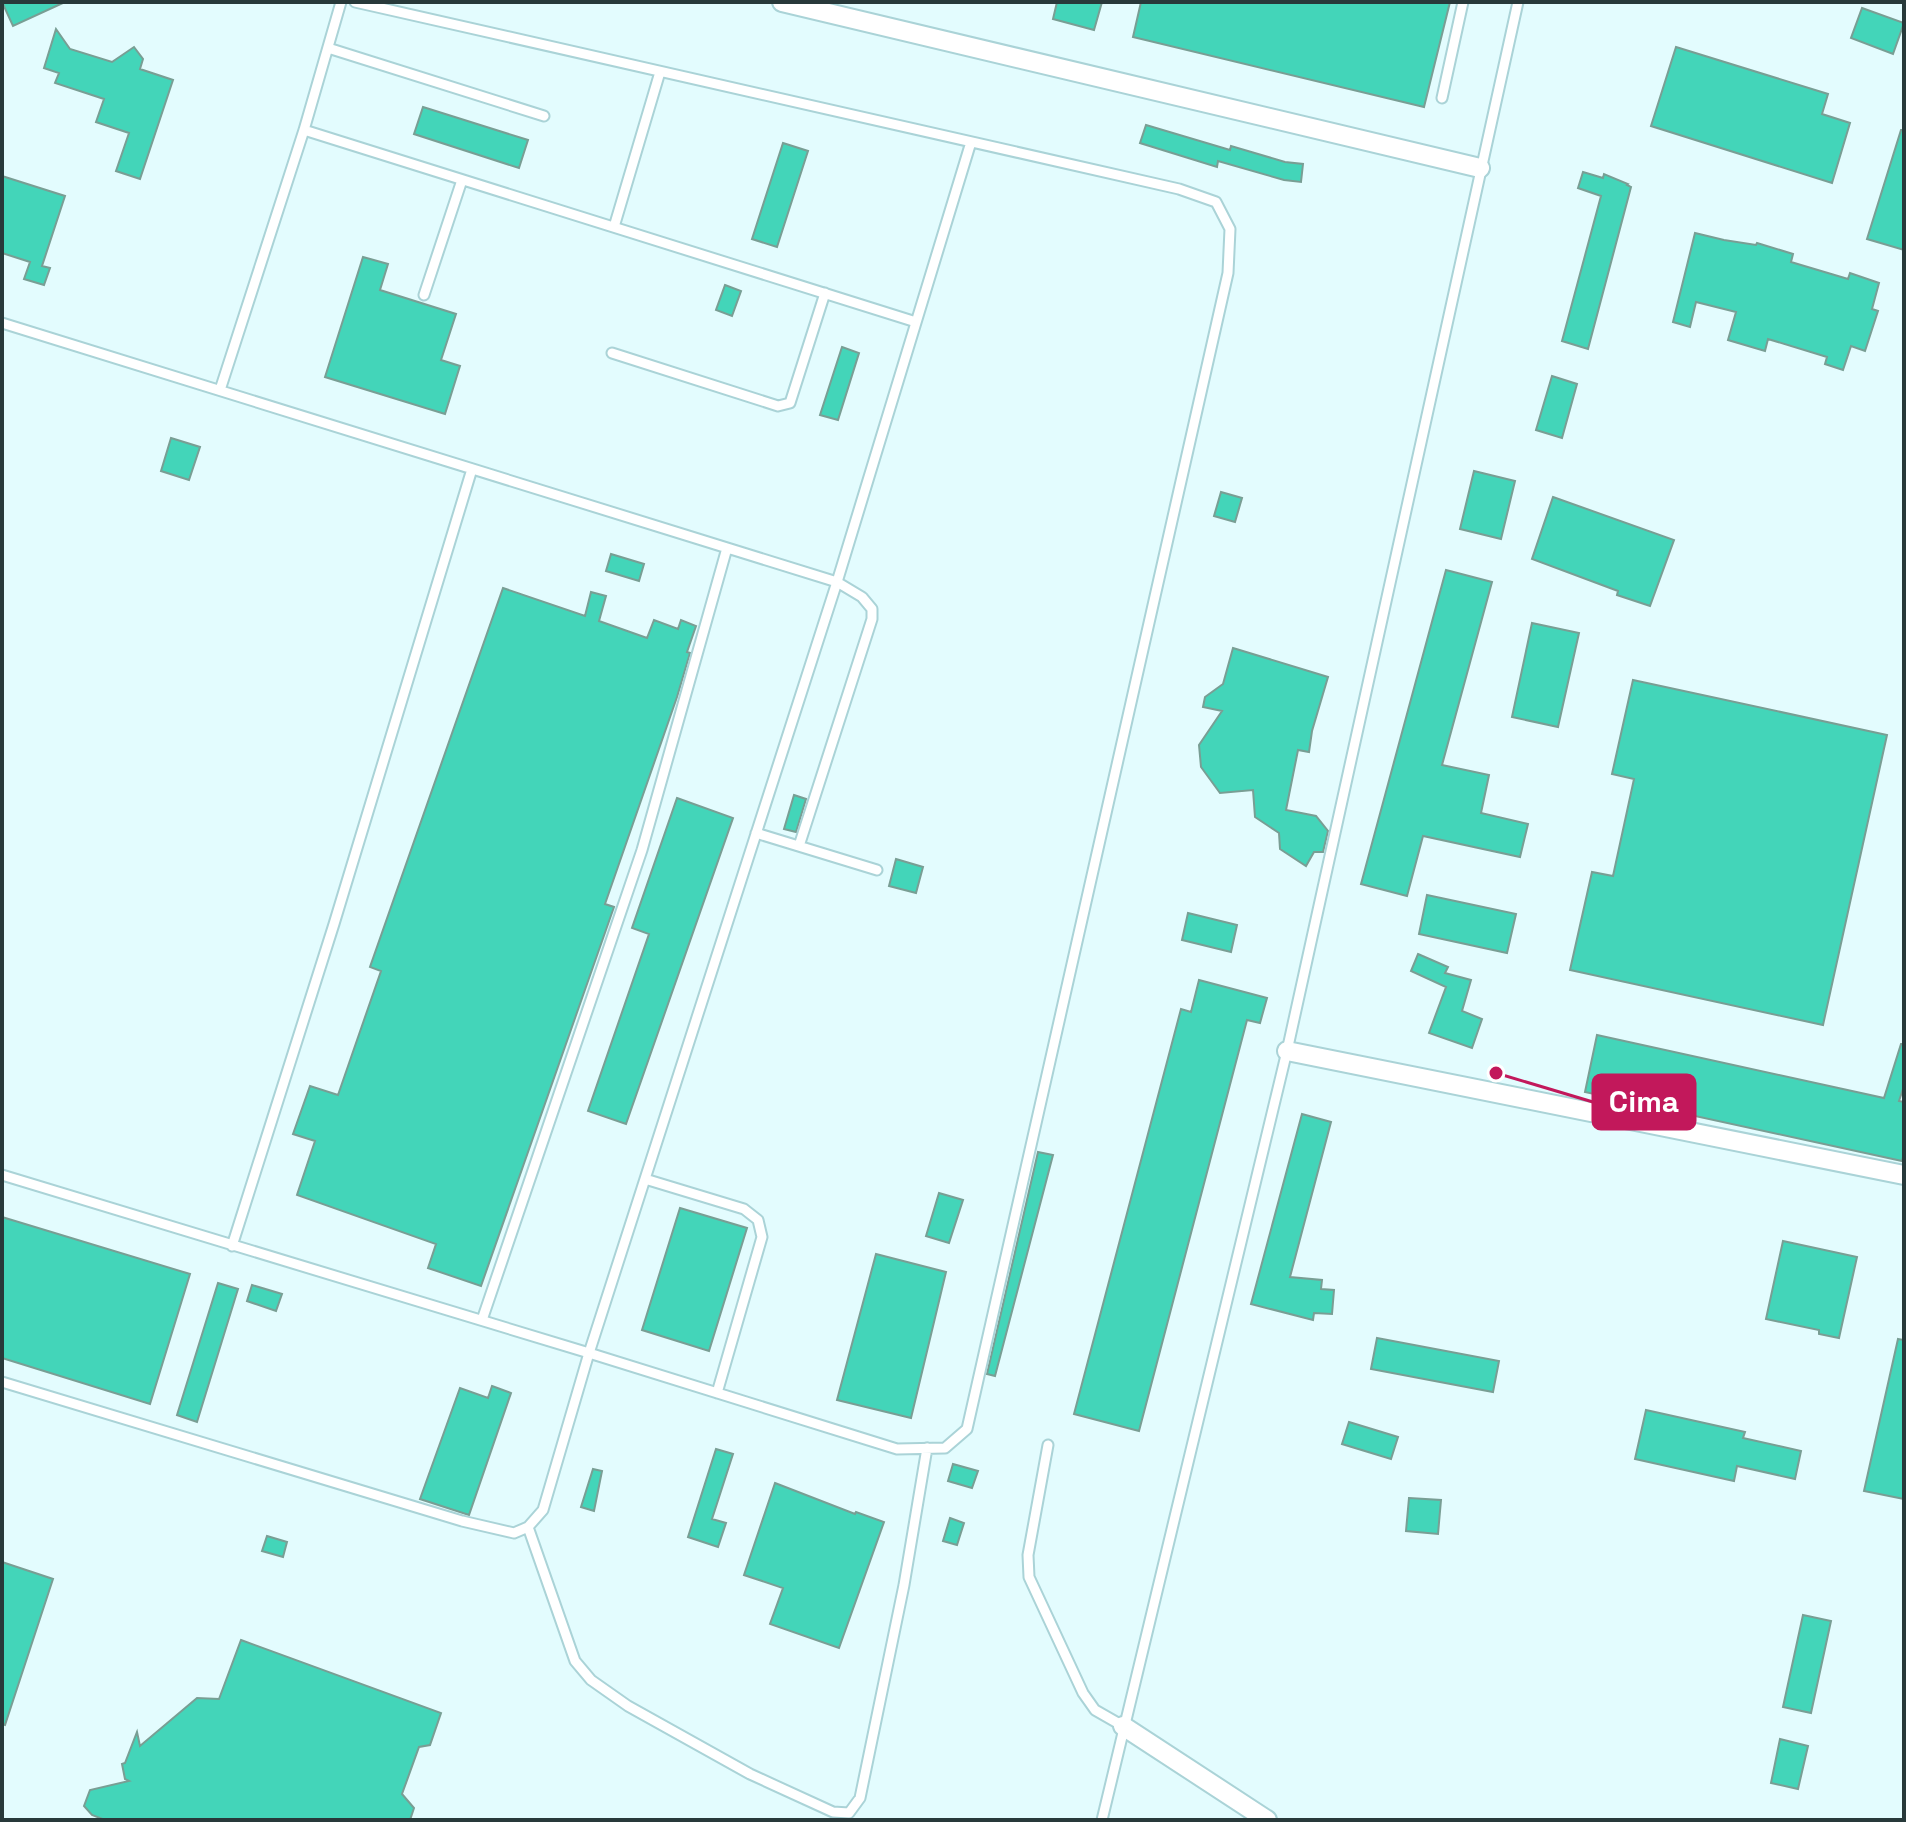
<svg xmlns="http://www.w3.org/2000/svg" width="1906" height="1822" viewBox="0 0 1906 1822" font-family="'Space Grotesk',sans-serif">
  <rect width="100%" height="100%" fill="#e3fcfe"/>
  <path fill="#43d5b9" stroke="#799e94" stroke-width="2" d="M2 2H65L13 26Z
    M1057 2H1102L1094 30 1053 19Z
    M1141 2H1450L1424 107 1133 37Z
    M1862 8 1904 23 1893 54 1851 38Z
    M56 29 70 49 112 62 134 47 143 59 140 69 173 80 140 179 116 171 129 133 96 122 104 99 55 83 59 73 44 68Z
    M1676 47 1828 94 1822 114 1850 123 1832 183 1651 126Z
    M423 107 528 140 519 168 414 134Z
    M1146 125 1230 150 1231 146 1285 162 1303 164 1301 182 1284 180 1218 161 1217 167 1140 143Z
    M1901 130H1904V250L1867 239Z
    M783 143 808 151 777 247 752 239Z
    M1583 172 1603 178 1604 174 1628 184 1627 185 1631 187 1588 349 1562 341 1601 196 1578 188Z
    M2 176 65 196 42 266 50 268 44 285 24 279 30 262 2 253Z
    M1695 233 1724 240 1756 245 1757 243 1793 254 1791 262 1848 279 1850 273 1879 283 1872 309 1878 311 1865 351 1851 346 1843 370 1825 364 1827 357 1768 339 1765 351 1728 340 1736 312 1696 302 1690 327 1673 322Z
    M363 257 388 264 380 290 456 314 441 360 460 366 445 414 325 377Z
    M725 285 741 291 732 316 716 310Z
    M842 347 859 353 838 420 820 415Z
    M1552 376 1577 384 1562 438 1536 430Z
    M171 438 200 447 189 480 161 471Z
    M1474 471 1515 481 1501 539 1460 529Z
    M1221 492 1242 498 1235 522 1214 516Z
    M1553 497 1674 540 1650 606 1617 595 1618 591 1532 559Z
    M611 554 644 564 639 581 606 571Z
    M1446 570 1492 582 1442 765 1489 775 1481 813 1528 824 1520 857 1423 836 1407 896 1361 884Z
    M503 588 585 616 591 592 606 596 599 621 647 638 654 620 678 629 681 620 696 626 687 652 690 653 677 697 605 904 614 907 481 1286 428 1268 436 1244 297 1195 315 1141 293 1134 310 1086 338 1095 381 971 370 967Z
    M1532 623 1579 633 1558 727 1512 717Z
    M1233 648 1328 677 1312 731 1309 752 1298 750 1286 810 1316 816 1328 831 1323 852H1314L1306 866 1280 849 1279 833 1255 817 1253 790 1220 793 1201 767 1199 745 1222 711 1203 707 1205 697 1223 684Z
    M1633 680 1887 735 1823 1025 1570 970 1592 872 1613 876 1634 779 1612 774Z
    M794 795 806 799 796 832 784 829Z
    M677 798 733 818 626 1124 588 1111 649 934 632 928Z
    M896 859 923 867 916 893 889 886Z
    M1427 895 1516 914 1507 953 1419 934Z
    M1188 913 1237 925 1231 952 1182 940Z
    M1418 954 1448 967 1445 973 1471 980 1462 1011 1482 1019 1472 1048 1429 1033 1446 987 1411 971Z
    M1199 980 1267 998 1260 1023 1247 1020 1139 1431 1074 1414 1181 1009 1191 1012Z
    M1597 1035 1884 1098 1901 1044H1904V1086L1899 1101 1904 1102V1153L1902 1161 1585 1092Z
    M1302 1114 1331 1122 1290 1277 1322 1280 1321 1289 1334 1290 1332 1314 1314 1313 1313 1320 1251 1304Z
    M1038 1152 1053 1155 995 1376 987 1374Z
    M939 1193 963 1200 949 1243 926 1236Z
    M680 1208 747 1228 709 1351 642 1330Z
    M2 1217 190 1274 150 1404 2 1358Z
    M1783 1241 1857 1257 1839 1338 1819 1334V1330L1766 1319Z
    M876 1254 946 1272 911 1418 837 1400Z
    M218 1283 238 1289 197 1422 177 1415Z
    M252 1285 282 1294 276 1311 247 1301Z
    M1377 1338 1499 1361 1493 1392 1371 1369Z
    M1898 1339 1904 1340V1499L1864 1491Z
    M492 1386 511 1393 469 1515 420 1499 460 1388 488 1398Z
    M1646 1410 1745 1432 1743 1438 1801 1451 1795 1479 1737 1466 1734 1481 1635 1459Z
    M1349 1422 1398 1437 1391 1459 1342 1444Z
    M716 1449 733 1454 712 1519 726 1523 718 1547 688 1537Z
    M953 1464 978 1471 972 1488 948 1481Z
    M593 1469 602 1471 594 1511 581 1507Z
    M775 1483 855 1514 856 1512 884 1522 839 1648 770 1624 783 1588 744 1575Z
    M1409 1498 1441 1500 1438 1534 1406 1531Z
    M950 1518 964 1523 957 1545 943 1541Z
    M267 1536 287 1542 283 1557 262 1551Z
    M2 1562 53 1579 5 1725 2 1724Z
    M1803 1615 1831 1621 1811 1713 1783 1707Z
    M241 1640 441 1713 430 1745 419 1747 402 1794 414 1808 410 1820H105L92 1815 84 1806 90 1790 129 1781 125 1779 122 1764 125 1763 137 1732 140 1746 197 1698 219 1699Z
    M1780 1739 1808 1746 1798 1789 1771 1783Z"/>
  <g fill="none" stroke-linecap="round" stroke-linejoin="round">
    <defs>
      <path id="service" d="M328 48 544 116
        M1442 98 1463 2
        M304 130 916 322
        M614 227 660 72
        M424 295 462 180
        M2 323 837 582 862 597 872 609V619L799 846
        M612 353 778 406 790 403 825 293
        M220 390 304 130 341 2
        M756 833 877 870
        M2 1175 589 1353 897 1449 945 1448 967 1429 1228 273 1230 229 1216 202 1179 189 355 2
        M645 1179 744 1209 758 1220 762 1237 717 1393
        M232 1246 334 924 472 469
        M482 1320 642 850 727 548
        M2 1382 462 1521 514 1533 528 1527 543 1510 589 1353 837 582 971 142
        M1048 1445 1028 1555 1029 1577 1083 1693 1095 1710 1123 1726
        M528 1527 575 1661 591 1680 628 1706 750 1774 833 1812 849 1813 860 1798 904 1585 927 1448
        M1102 1820 1287 1051 1518 2"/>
      <path id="minor" d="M782 2 1480 168
        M1287 1051 1904 1175
        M1123 1726 1267 1820"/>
    </defs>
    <use href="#service" stroke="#aad3d7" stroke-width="13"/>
    <use href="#minor" stroke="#aad3d7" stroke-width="22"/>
    <use href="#service" stroke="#fff" stroke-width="9"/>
    <use href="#minor" stroke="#fff" stroke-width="18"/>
  </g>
  <path fill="none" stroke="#c2185b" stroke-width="3" d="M1496 1073L1593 1102"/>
  <circle fill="#c2185b" stroke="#fff" stroke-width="3" cx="1496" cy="1073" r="8"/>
  <rect fill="#c2185b" stroke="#c2185b" stroke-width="3" x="1593" y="1075" width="102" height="54" rx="8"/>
  <g font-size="30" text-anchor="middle" font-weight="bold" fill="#fff">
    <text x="1644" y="1112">Cima</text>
  </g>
  <rect width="1906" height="1822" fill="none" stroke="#28393a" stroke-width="8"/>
</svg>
